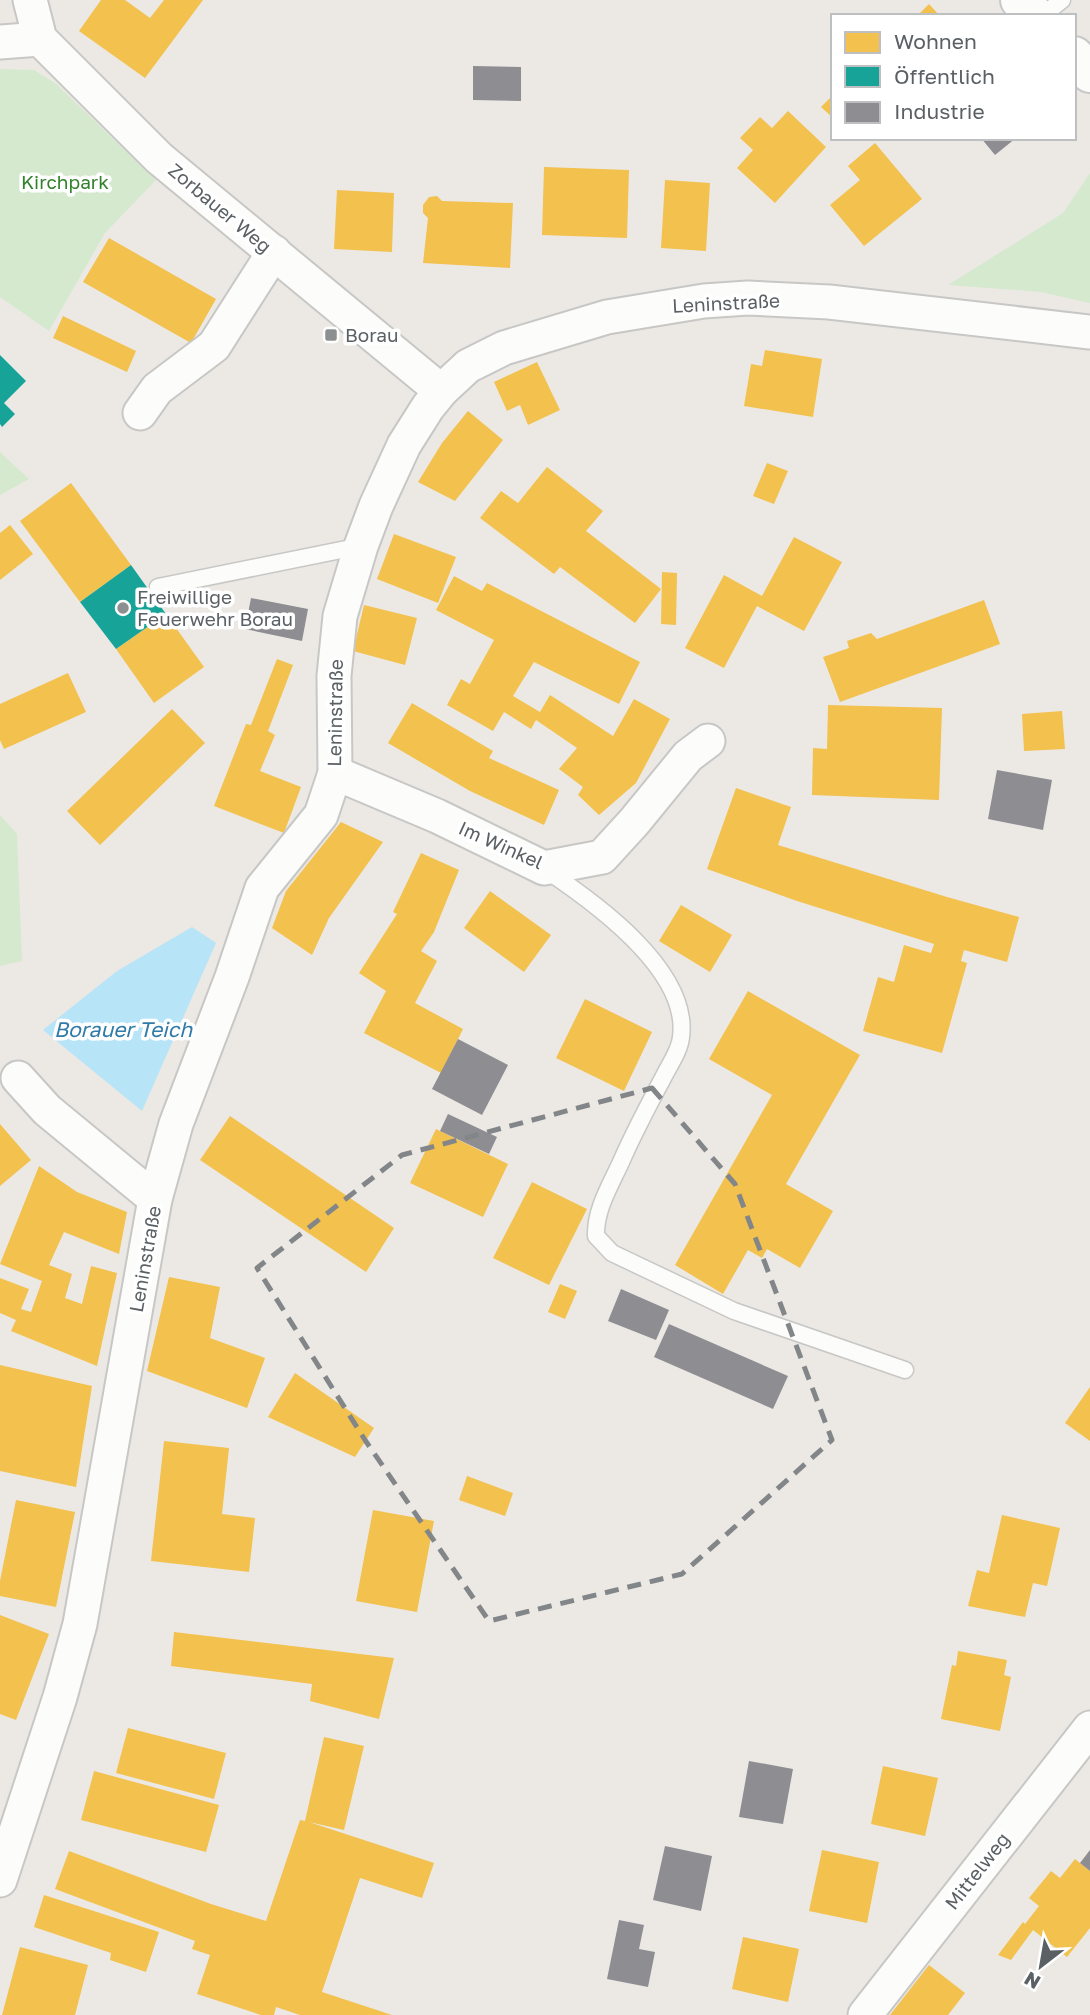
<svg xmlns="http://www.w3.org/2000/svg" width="1090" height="2015" viewBox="0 0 1090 2015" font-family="'Golos Text',sans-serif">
	<rect width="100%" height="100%" fill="#ece9e5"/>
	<!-- green -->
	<g fill="#d5e9ce">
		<polygon points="0,69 34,70 55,83 156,180 105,233 49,331 0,297"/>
		<polygon points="1090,173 1090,303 1041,292 948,285 1063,213"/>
		<polygon points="0,452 29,479 0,495"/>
		<polygon points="0,815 17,834 22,961 0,966"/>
	</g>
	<!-- water -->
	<polygon fill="#b8e4f7" points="192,927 216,943 142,1111 43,1030 117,971"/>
	<!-- homes -->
	<g fill="#f2c14e">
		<polygon points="101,0 125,0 150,18 164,0 203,0 145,78 79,31"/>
		<polygon points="929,4 940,16 917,16"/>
		<polygon points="833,95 833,118 821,107"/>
		<polygon points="788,111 826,147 775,203 737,168 753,150 740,138 760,117 772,128"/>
		<polygon points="875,143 922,199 864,246 830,205 860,180 848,166"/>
		<polygon points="544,167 629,170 627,238 542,235"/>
		<polygon points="665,180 710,183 706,251 661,248"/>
		<polygon points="337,190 394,193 392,252 334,249"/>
		<polygon points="437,196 442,201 513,203 510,268 423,263 428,218 423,213 423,205 429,197"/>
		<polygon points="109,238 216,299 191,343 83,282"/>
		<polygon points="63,316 136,351 127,372 53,338"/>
		<polygon points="765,350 822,359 813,417 744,406 751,364 762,366"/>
		<polygon points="537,362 560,410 528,425 520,405 507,411 494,382"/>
		<polygon points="468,411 503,440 455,501 418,482 442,443"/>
		<polygon points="767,463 788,471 774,504 753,496"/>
		<polygon points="547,467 603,511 586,531 661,589 635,623 560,567 554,574 480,518 501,491 518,503"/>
		<polygon points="71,483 131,565 80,602 20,521"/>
		<polygon points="10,525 33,554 0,580 0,533"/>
		<polygon points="394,534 456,557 438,603 377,579"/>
		<polygon points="794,537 842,562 804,631 757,606 724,668 685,648 724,575 762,596"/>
		<polygon points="662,572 677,573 676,625 661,624"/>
		<polygon points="454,576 482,591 487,583 640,662 619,704 534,662 513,696 540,712 550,695 613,736 634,699 670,719 636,783 599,815 578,795 583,787 559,769 577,748 536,720 531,729 504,712 493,731 447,705 461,679 470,684 494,640 436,610"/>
		<polygon points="984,600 1000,644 840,702 823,657 849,648 847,641 871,633 877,639"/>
		<polygon points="364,605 417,618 405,665 353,651"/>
		<polygon points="166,614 204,667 154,703 116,649"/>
		<polygon points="277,659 293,665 268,731 275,735 260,771 301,787 284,833 214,806 246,724 251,725"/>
		<polygon points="68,673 86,712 4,749 0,740 0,704"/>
		<polygon points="412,703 493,751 489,758 559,790 544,825 470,791 388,743"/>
		<polygon points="828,705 942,708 939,800 812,795 813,748 827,749"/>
		<polygon points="172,709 205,743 100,845 67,811"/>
		<polygon points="1062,711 1065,749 1024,751 1022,714"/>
		<polygon points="736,788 791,807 778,845 947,897 1019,917 1007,962 964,950 961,961 967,963 942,1053 863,1031 878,977 894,982 904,945 931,953 934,944 797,901 707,869"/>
		<polygon points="341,822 383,842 329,918 312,955 272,928 286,891"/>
		<polygon points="421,853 459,870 434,932 421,951 437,961 415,1003 463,1029 441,1073 364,1033 386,991 359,973 397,914 393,912"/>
		<polygon points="490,891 551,935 524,972 464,928"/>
		<polygon points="681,905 732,935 710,972 659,941"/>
		<polygon points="748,991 860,1055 786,1184 833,1211 800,1268 767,1249 762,1258 748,1250 723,1294 675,1265 772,1095 709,1059"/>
		<polygon points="585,999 652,1032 624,1091 556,1058"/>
		<polygon points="230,1116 394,1228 366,1272 200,1160"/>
		<polygon points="0,1124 31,1160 0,1186"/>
		<polygon points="436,1129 508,1164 483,1217 410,1183"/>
		<polygon points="39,1166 77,1192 127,1212 119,1254 64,1232 49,1265 72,1274 65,1298 82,1304 91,1266 117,1273 97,1366 11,1331 16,1320 0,1313 0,1278 29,1289 21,1309 31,1312 42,1281 0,1264"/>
		<polygon points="532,1182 587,1209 549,1285 493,1258"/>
		<polygon points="169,1277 220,1287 210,1338 265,1358 247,1408 147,1371"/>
		<polygon points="560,1284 577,1291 565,1319 548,1312"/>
		<polygon points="0,1365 92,1386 76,1487 0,1471"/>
		<polygon points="295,1373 374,1428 355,1457 268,1417"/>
		<polygon points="1090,1387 1090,1441 1065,1423"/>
		<polygon points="164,1441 229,1448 222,1514 255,1518 249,1572 151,1561"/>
		<polygon points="467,1476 513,1493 505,1516 459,1500"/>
		<polygon points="16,1500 75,1512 56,1607 0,1596 0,1581"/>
		<polygon points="373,1510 434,1521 417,1612 356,1601"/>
		<polygon points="1002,1515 1060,1528 1047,1586 1033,1583 1025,1617 968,1606 977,1570 989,1573"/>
		<polygon points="0,1615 49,1634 16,1720 0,1714"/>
		<polygon points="174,1632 394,1658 379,1719 310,1701 312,1684 171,1666"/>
		<polygon points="958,1651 1007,1660 1004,1675 1011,1677 1000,1731 941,1719 952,1665 956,1666"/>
		<polygon points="128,1728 226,1753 214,1799 116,1773"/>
		<polygon points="324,1737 364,1746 344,1830 309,1822 434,1863 422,1898 360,1878 322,1992 392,2015 300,2015 276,2007 274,2015 261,2015 197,1994 210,1955 192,1949 195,1941 55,1889 69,1851 211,1904 266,1921 300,1820 305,1821"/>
		<polygon points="883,1766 938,1778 925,1836 871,1824"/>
		<polygon points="94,1771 219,1805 206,1852 81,1820"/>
		<polygon points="822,1850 879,1862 867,1923 809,1911"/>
		<polygon points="1075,1859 1090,1871 1090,1928 1067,1957 1033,1930 1011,1960 998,1955 1023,1922 1025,1924 1039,1906 1029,1898 1051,1871 1060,1878"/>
		<polygon points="44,1895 159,1932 146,1972 110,1960 111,1953 34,1927"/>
		<polygon points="743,1937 799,1949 788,2002 732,1989"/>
		<polygon points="20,1947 88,1965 75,2015 2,2015"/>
		<polygon points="929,1965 965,1993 948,2015 890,2015"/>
	</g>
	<!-- public -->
	<g fill="#17a398">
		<polygon points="0,355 26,381 4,403 15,414 2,427 0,424"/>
		<polygon points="131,565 166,614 116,649 80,602"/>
	</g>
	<!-- industry -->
	<g fill="#8d8d92">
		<polygon points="473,66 521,67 521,101 473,100"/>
		<polygon points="981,138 1016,138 995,155"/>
		<polygon points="251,598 308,609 302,641 245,629"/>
		<polygon points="997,770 1052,780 1043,830 988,819"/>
		<polygon points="458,1039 508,1065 482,1115 432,1089"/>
		<polygon points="448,1114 497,1137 489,1154 440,1131"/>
		<polygon points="621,1289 669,1310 656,1340 608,1321"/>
		<polygon points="669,1324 788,1376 773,1409 654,1357"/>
		<polygon points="749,1761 793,1769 783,1824 739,1817"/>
		<polygon points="665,1846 712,1856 701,1911 653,1900"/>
		<polygon points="1090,1850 1090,1871 1080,1863"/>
		<polygon points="619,1920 644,1925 639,1949 655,1952 648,1987 607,1979"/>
	</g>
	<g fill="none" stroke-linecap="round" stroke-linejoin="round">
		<defs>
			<g id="service">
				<polyline points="1042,16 1062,0"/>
				<polyline points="158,587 361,546"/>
				<path d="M 546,870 C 594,902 690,970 681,1037 C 680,1050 670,1064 664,1076 C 649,1104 634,1132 621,1162 C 610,1186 595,1210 596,1236 L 612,1253 L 734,1311 L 905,1370"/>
			</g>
			<g id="minor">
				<polyline points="30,0 40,39 159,158 441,391"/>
				<polyline points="0,42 40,39"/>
				<polyline points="140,413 157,389 214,346 274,252"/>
				<polyline points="335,773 437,816 544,868 602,857 634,822 688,756 708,741"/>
				<polyline points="18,1078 47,1110 155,1199"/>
				<polyline points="0,1880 60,1697 80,1624 155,1199 176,1124 232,977 262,888 321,815 335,773 334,676 340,616 361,546 376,506 404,445 428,407 441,391 468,366 504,348 607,317 704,301 748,298 829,302 1090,332"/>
				<polyline points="865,2015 1090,1728"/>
			</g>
			<g id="secondary">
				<polyline points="1020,0 1035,16"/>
				<polyline points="1074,56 1090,73"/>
			</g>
		</defs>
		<!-- service casing -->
		<use href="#service" stroke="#c7c7c6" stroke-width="19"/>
		<!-- minor casing -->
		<use href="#minor" stroke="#c7c7c6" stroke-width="37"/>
		<!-- secondary casing -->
		<use href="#secondary" stroke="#c8c8c8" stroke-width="42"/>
		<!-- service -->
		<use href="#service" stroke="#fcfcfb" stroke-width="16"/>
		<!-- minor -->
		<use href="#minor" stroke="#fcfcfb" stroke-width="33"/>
		<!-- secondary -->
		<use href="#secondary" stroke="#fcfcfb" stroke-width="38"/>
	</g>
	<!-- marked area -->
	<path fill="none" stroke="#838688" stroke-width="5" stroke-dasharray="14 9" stroke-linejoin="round" d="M 652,1088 L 735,1184 L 832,1440 L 682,1574 L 489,1621 L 365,1440 L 257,1268 L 402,1155 Z"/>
	<!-- markers -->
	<g fill="#8d9091" stroke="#fff" stroke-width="2.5">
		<rect x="324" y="328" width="14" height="14" rx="3.5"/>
		<circle cx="123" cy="608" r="7"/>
	</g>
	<g text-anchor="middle" stroke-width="7" stroke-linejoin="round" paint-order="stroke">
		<!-- park labels -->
		<g font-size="19" fill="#32822c" stroke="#fff">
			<text x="65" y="189">Kirchpark</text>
		</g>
		<!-- street labels -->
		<g font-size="19" fill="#5a6064" stroke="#fff">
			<text transform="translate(220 208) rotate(40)" y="7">Zorbauer Weg</text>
			<text transform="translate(726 303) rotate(-3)" y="7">Leninstraße</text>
			<text transform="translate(335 713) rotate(-89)" y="7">Leninstraße</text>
			<text transform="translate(501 845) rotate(24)" y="7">Im Winkel</text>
			<text transform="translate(145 1259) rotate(-80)" y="7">Leninstraße</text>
			<text transform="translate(977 1871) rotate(-52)" y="7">Mittelweg</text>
		</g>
		<!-- poi labels -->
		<g font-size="19" fill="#5a6064" stroke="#fff" text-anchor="start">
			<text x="345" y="342">Borau</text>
			<text x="137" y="604">Freiwillige<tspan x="137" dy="22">Feuerwehr Borau</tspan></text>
		</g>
		<!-- water labels -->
		<g font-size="21" font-style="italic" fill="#317ba8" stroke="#fff">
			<text x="123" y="1037">Borauer Teich</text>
		</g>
	</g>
	<!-- legend -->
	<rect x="831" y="14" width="245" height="126" fill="#ffffff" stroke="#bdbfc1" stroke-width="2"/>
	<rect x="845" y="32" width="35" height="21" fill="#f2c14e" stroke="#bdbfc1" stroke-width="2"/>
	<text x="894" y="49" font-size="21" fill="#5a6064">Wohnen</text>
	<rect x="845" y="66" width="35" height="21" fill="#17a398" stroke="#bdbfc1" stroke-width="2"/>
	<text x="894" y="84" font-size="21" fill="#5a6064">Öffentlich</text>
	<rect x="845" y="102" width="35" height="21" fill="#8d8d92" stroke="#bdbfc1" stroke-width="2"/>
	<text x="894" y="119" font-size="21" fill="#5a6064">Industrie</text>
	<!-- north arrow -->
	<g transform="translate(1041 1966) rotate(211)" stroke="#ffffff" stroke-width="5" paint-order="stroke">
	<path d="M0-5L12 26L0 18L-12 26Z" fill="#5a6064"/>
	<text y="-10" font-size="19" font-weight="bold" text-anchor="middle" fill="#5a6064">N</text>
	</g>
</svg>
